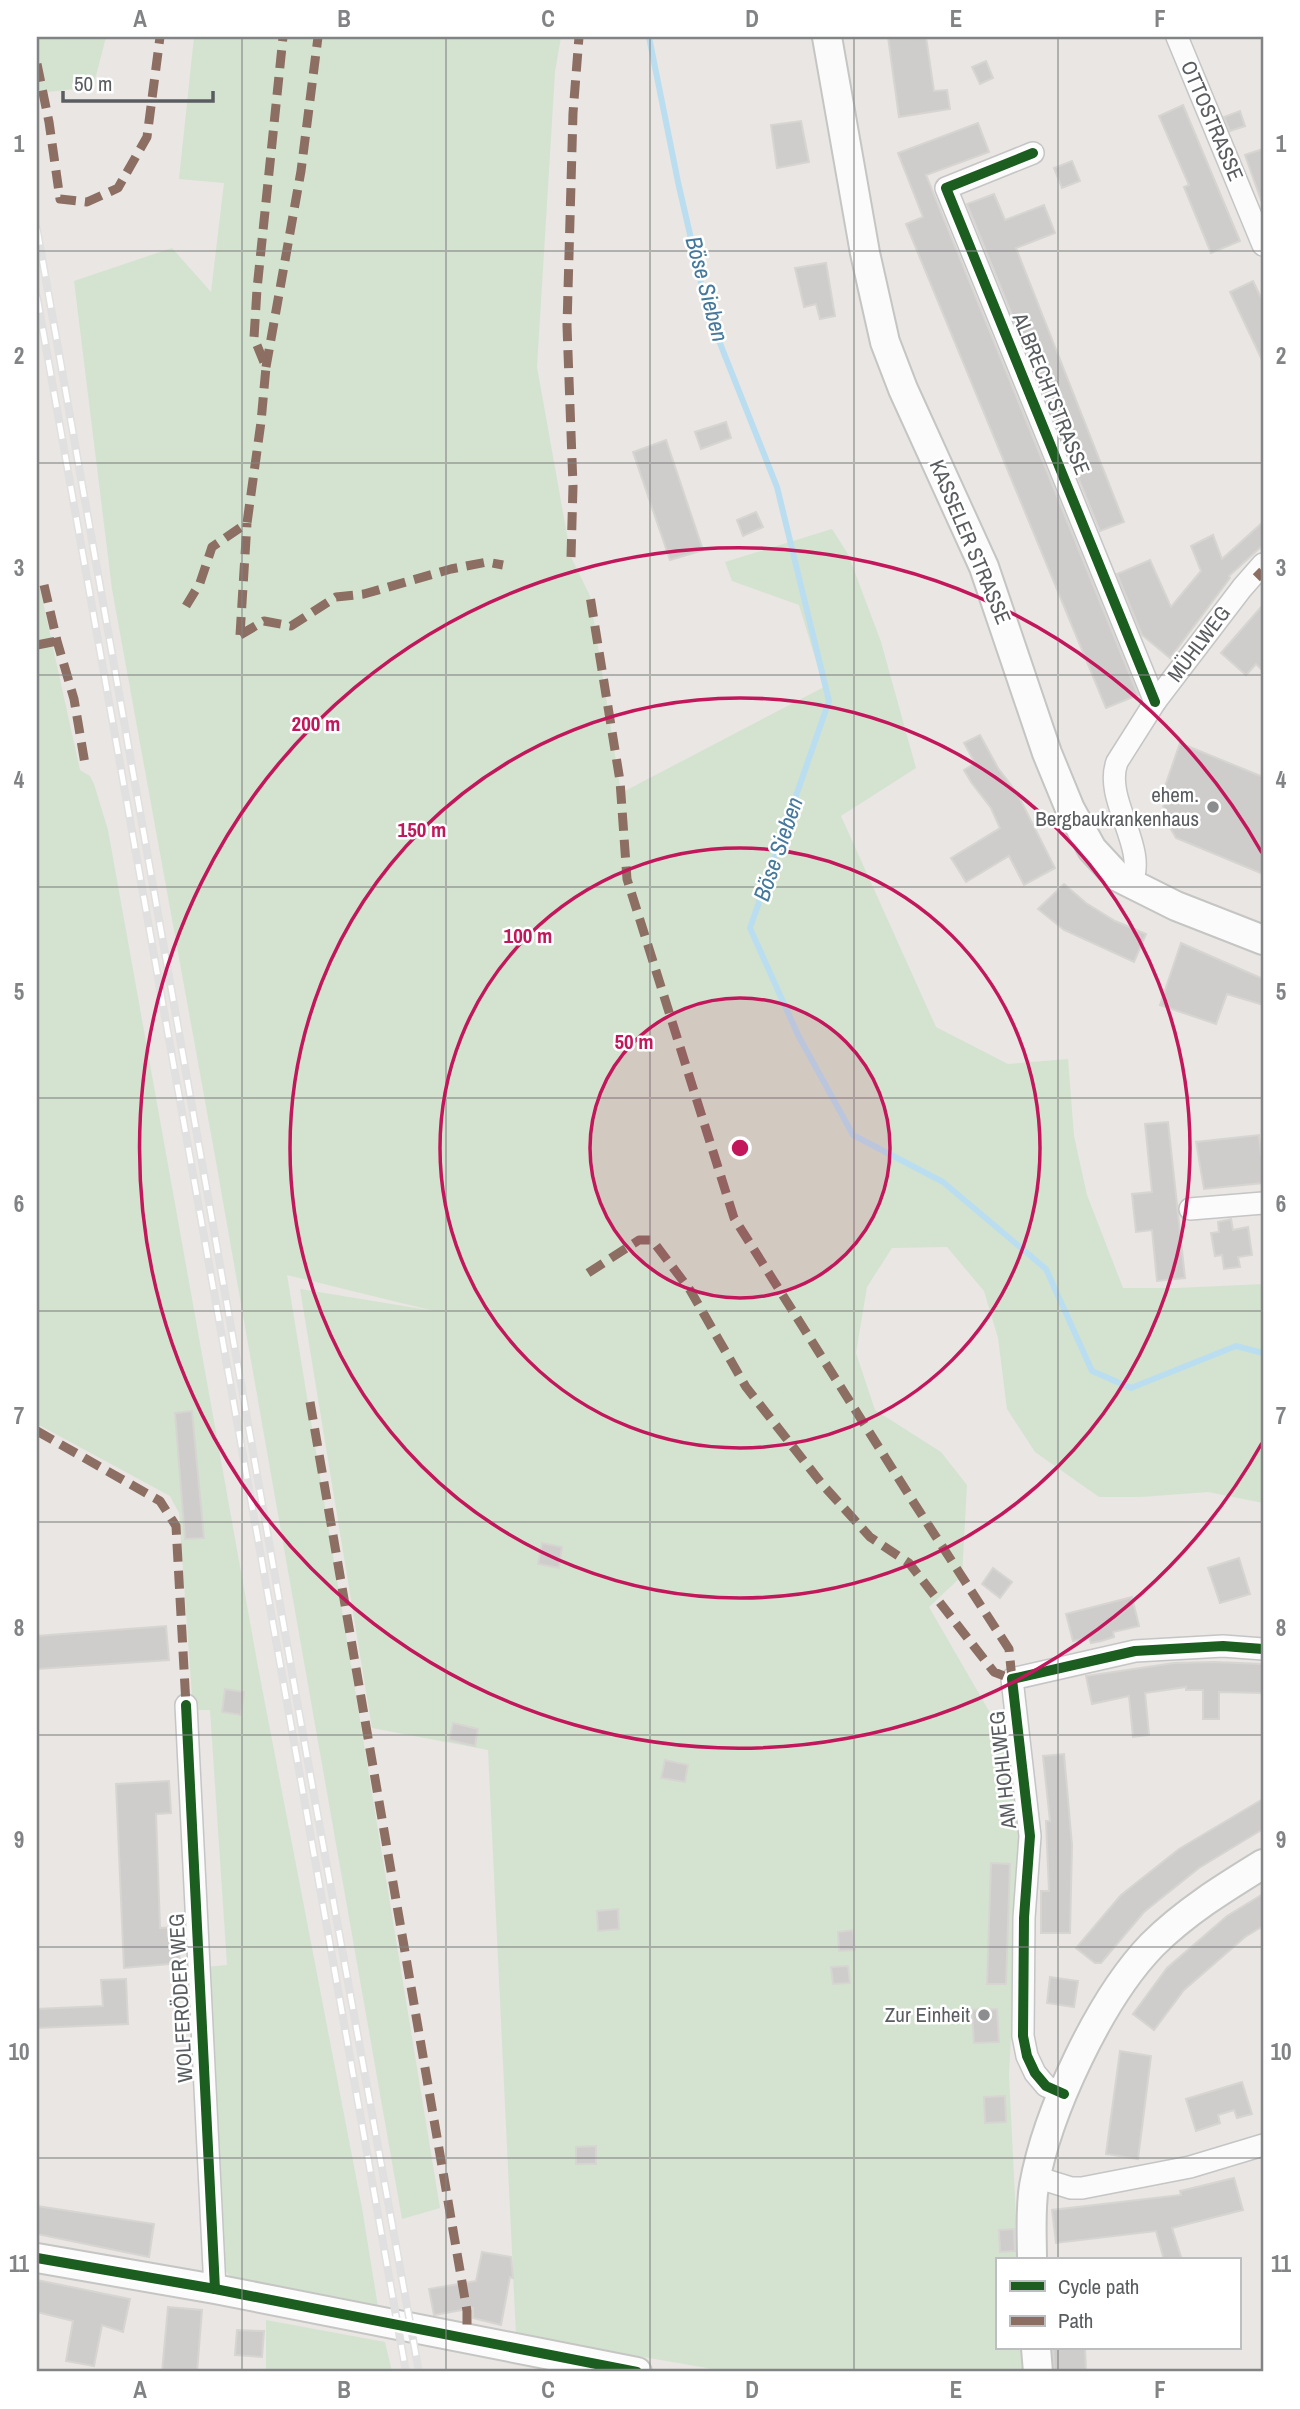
<svg xmlns="http://www.w3.org/2000/svg" width="1300" height="2409" viewBox="0 0 1300 2409" font-family="'Archivo Narrow',sans-serif">
	<rect width="100%" height="100%" fill="#e9e6e3"/>
	<!-- green -->
	<g fill="#d4e3cf">
		<polygon points="37,37 106,37 93,87 39,93"/>
		<polygon points="194,37 561,37 555,72 537,367 571,557 590,596 621,793 824,687 799,605 732,581 725,562 832,529 848,554 881,642 916,768 841,816 936,1027 1008,1064 1068,1059 1074,1136 1087,1195 1123,1288 1177,1288 1263,1284 1263,1503 1208,1492 1141,1497 1099,1497 1035,1452 1007,1409 998,1338 984,1291 947,1247 892,1248 867,1287 856,1353 875,1410 941,1452 967,1485 962,1576 929,1607 1008,1744 1021,1842 1009,2074 1018,2260 997,2260 997,2348 1023,2348 1025,2372 730,2372 516,2335 488,1750 372,1728 300,1289 434,1311 287,1275 440,2208 402,2219 215,1156 112,589 74,281 172,248 211,292 224,183 179,179"/>
		<polygon points="37,575 80,770 90,776 94,784 108,830 258,1667 362,2208 378,2307 238,2287 222,2266 205,1967 227,1965 210,1710 193,1710 179,1513 170,1496 37,1424"/>
		<polygon points="266,2320 385,2342 392,2372 266,2372"/>
	</g>
	<g fill="none" stroke-linecap="round" stroke-linejoin="round">
		<!-- stream -->
		<polyline stroke="#badef0" stroke-width="6" points="649,37 678,182 708,313 777,487 829,701 750,928 798,1035 853,1135 943,1182 1046,1269 1092,1371 1131,1388 1236,1346 1263,1353"/>
	</g>
	<!-- building -->
	<g fill="#cfcdcc" stroke="#d7d5d2" stroke-width="2">
		<polygon points="888,37 926,37 934,91 947,90 950,109 899,117"/>
		<polygon points="986,61 993,78 980,84 972,67"/>
		<polygon points="1183,105 1240,241 1211,253 1184,187 1189,185 1159,116"/>
		<polygon points="1240,111 1245,126 1230,131 1224,117"/>
		<polygon points="801,121 809,162 777,168 771,125"/>
		<polygon points="978,123 989,152 926,175 1138,695 1106,708 906,224 923,217 898,153"/>
		<polygon points="1263,149 1263,199 1261,200 1245,155"/>
		<polygon points="1072,161 1080,181 1062,188 1054,168"/>
		<polygon points="994,194 1005,220 1044,205 1055,233 1016,248 1124,522 1100,531 967,204"/>
		<polygon points="826,263 835,316 820,319 816,304 804,307 795,268"/>
		<polygon points="1253,281 1263,302 1263,362 1230,292"/>
		<polygon points="726,422 731,438 701,449 695,432"/>
		<polygon points="666,440 703,550 670,560 633,452"/>
		<polygon points="756,512 763,527 743,536 737,520"/>
		<polygon points="1263,522 1263,545 1229,576 1230,578 1170,658 1142,635 1117,574 1150,560 1171,607 1201,571 1191,546 1213,535 1222,559"/>
		<polygon points="1263,605 1263,671 1256,664 1246,675 1221,653"/>
		<polygon points="980,735 998,768 1017,793 1055,868 1024,885 1009,856 966,882 951,858 1000,828 991,808 971,782 964,770 975,763 964,743"/>
		<polygon points="1180,743 1263,777 1263,874 1176,838 1165,819 1162,795"/>
		<polygon points="1064,884 1086,903 1115,921 1146,934 1134,962 1064,930 1038,909"/>
		<polygon points="1181,943 1263,979 1263,1005 1227,994 1216,1024 1160,1005"/>
		<polygon points="1168,1122 1185,1278 1157,1281 1152,1230 1136,1232 1132,1194 1152,1192 1145,1124"/>
		<polygon points="1259,1135 1261,1155 1263,1155 1263,1183 1204,1189 1196,1142"/>
		<polygon points="1231,1219 1233,1230 1248,1227 1252,1255 1238,1257 1240,1267 1224,1269 1222,1255 1215,1256 1211,1233 1219,1232 1218,1222"/>
		<polygon points="192,1411 204,1538 185,1539 175,1413"/>
		<polygon points="542,1543 562,1547 559,1568 538,1564"/>
		<polygon points="1239,1558 1250,1594 1220,1603 1208,1568"/>
		<polygon points="993,1568 1012,1582 1000,1598 982,1584"/>
		<polygon points="1132,1597 1139,1626 1113,1632 1114,1637 1101,1641 1091,1643 1089,1638 1073,1641 1066,1614"/>
		<polygon points="166,1626 169,1660 37,1669 37,1636"/>
		<polygon points="1214,1662 1263,1664 1263,1693 1219,1692 1219,1719 1203,1719 1203,1690 1186,1690 1186,1687 1145,1693 1149,1735 1133,1737 1129,1696 1092,1704 1086,1676 1174,1663"/>
		<polygon points="225,1689 244,1692 241,1715 222,1712"/>
		<polygon points="453,1723 478,1729 475,1746 449,1740"/>
		<polygon points="1064,1754 1072,1845 1070,1933 1041,1933 1041,1891 1049,1891 1046,1821 1050,1821 1043,1756"/>
		<polygon points="665,1760 688,1765 685,1782 661,1778"/>
		<polygon points="169,1781 171,1813 156,1814 160,1928 177,1927 180,1963 124,1968 116,1784"/>
		<polygon points="1263,1799 1263,1829 1199,1868 1144,1912 1101,1963 1095,1963 1076,1948 1121,1895 1179,1849"/>
		<polygon points="991,1863 1010,1864 1006,1984 987,1984"/>
		<polygon points="1263,1894 1263,1926 1245,1937 1184,1990 1154,2030 1133,2014 1167,1968 1227,1916"/>
		<polygon points="618,1909 619,1929 598,1931 597,1911"/>
		<polygon points="853,1930 855,1950 839,1951 838,1932"/>
		<polygon points="848,1966 850,1983 833,1984 831,1967"/>
		<polygon points="1050,1977 1078,1981 1074,2007 1047,2003"/>
		<polygon points="126,1979 128,2024 37,2028 37,2009 103,2006 101,1980"/>
		<polygon points="997,2009 999,2042 974,2043 972,2010"/>
		<polygon points="1120,2051 1151,2056 1138,2159 1106,2154"/>
		<polygon points="1242,2082 1252,2114 1237,2118 1234,2110 1218,2115 1220,2123 1196,2131 1186,2099"/>
		<polygon points="1005,2096 1006,2122 985,2123 984,2097"/>
		<polygon points="596,2146 596,2164 576,2164 576,2147"/>
		<polygon points="1234,2178 1243,2210 1172,2228 1182,2260 1164,2260 1156,2231 1056,2243 1052,2210 1181,2195 1180,2191"/>
		<polygon points="37,2206 154,2224 149,2257 37,2234"/>
		<polygon points="1014,2229 1015,2251 1000,2252 999,2230"/>
		<polygon points="482,2252 511,2257 513,2278 510,2277 501,2325 473,2318 473,2308 434,2315 429,2289 476,2281"/>
		<polygon points="37,2280 130,2299 123,2332 102,2325 94,2366 66,2361 73,2321 37,2312"/>
		<polygon points="168,2307 202,2310 197,2372 162,2372"/>
		<polygon points="237,2330 264,2331 262,2357 235,2355"/>
		<polygon points="1053,2348 1085,2348 1086,2372 1054,2372"/>
	</g>
	<g fill="none" stroke-linecap="round" stroke-linejoin="round">
		<defs>
			<g id="minor">
				<polyline points="1177,37 1263,245"/>
				<polyline points="1033,153 946,188 1155,702"/>
				<path d="M 1131,884 C 1149,848 1103,800 1117,762 L 1155,702 L 1242,588 L 1263,564"/>
				<polyline points="1190,1209 1263,1203"/>
				<polyline points="186,1705 215,2289"/>
				<polyline points="1064,2094 1046,2086 1035,2073 1027,2056 1023,2036 1024,1918 1030,1836 1012,1679 1135,1651 1223,1646 1263,1649"/>
				<polyline points="1036,2177 1071,2188 1082,2188 1190,2167 1263,2145"/>
			</g>
			<g id="secondary">
				<polyline points="827,37 865,253 885,342 903,389 984,567 1047,753 1070,809 1092,849 1118,877 1176,906 1263,940"/>
				<polyline points="37,2258 215,2289 637,2372"/>
				<path d="M 1032,2260 C 1032,2236 1030,2210 1034,2186 C 1047,2112 1100,1999 1152,1945 C 1185,1912 1224,1888 1263,1864"/>
				<polyline points="1036,2348 1038,2372"/>
			</g>
		</defs>
		<!-- minor casing -->
		<use href="#minor" stroke="#c5c5c5" stroke-width="24"/>
		<!-- secondary casing -->
		<use href="#secondary" stroke="#c5c5c4" stroke-width="32"/>
		<!-- minor -->
		<use href="#minor" stroke="#fcfbfb" stroke-width="21"/>
		<!-- secondary -->
		<use href="#secondary" stroke="#fcfbfb" stroke-width="28"/>
		<defs>
			<g id="rail">
				<polyline points="37,229 302,1729 419,2372"/>
				<polyline points="37,297 406,2372"/>
			</g>
		</defs>
		<!-- rail casing -->
		<use href="#rail" stroke="#e0e0e0" stroke-width="8"/>
		<!-- rail -->
		<use href="#rail" stroke="#fff" stroke-width="5" stroke-dasharray="16" stroke-linecap="butt"/>
		<!-- quiet -->
		<g stroke="#8d6e63" stroke-width="9" stroke-dasharray="18 9" stroke-linecap="butt">
			<polyline points="37,64 49,122 60,199 87,202 118,188 147,137 160,37"/>
			<polyline points="266,367 301,171 318,37"/>
			<polyline points="571,557 573,486 567,326 573,113 579,37"/>
			<polyline points="1256,571 1263,578"/>
			<polyline points="44,585 57,641 74,699 85,764"/>
			<polyline points="186,606 200,583 212,547 247,523 261,422 266,367 254,338 257,289 283,37"/>
			<polyline points="240,635 264,621 291,626 336,597 364,594 451,569 487,562 503,565"/>
			<polyline points="240,635 247,523"/>
			<polyline points="37,645 57,641"/>
			<polyline points="588,1273 639,1240 652,1240 690,1290 746,1387 822,1484 870,1537 909,1563 994,1672 1012,1679 1009,1649 914,1503 734,1218 627,879 620,781 590,596"/>
			<polyline points="310,1402 467,2311 467,2338"/>
			<polyline points="37,1431 160,1501 176,1526 186,1705"/>
		</g>
		<defs>
			<g id="cycleway">
				<polyline points="1033,153 946,188 1155,702"/>
				<polyline points="186,1705 215,2289"/>
				<polyline points="1064,2094 1046,2086 1035,2073 1027,2056 1023,2036 1024,1918 1030,1836 1012,1679 1135,1651 1223,1646 1263,1649"/>
				<polyline points="37,2258 215,2289 637,2372"/>
			</g>
		</defs>
		<!-- cycleway casing -->
		<use href="#cycleway" stroke="#fff" stroke-width="15"/>
		<!-- cycleway -->
		<use href="#cycleway" stroke="#1b5e20" stroke-width="10"/>
	</g>
	<!-- grid -->
	<path fill="none" stroke="#818385" stroke-width="2" stroke-opacity="0.55" d="M 242,37 L 242,2372M 446,37 L 446,2372M 650,37 L 650,2372M 854,37 L 854,2372M 1058,37 L 1058,2260M 37,251 L 1263,251M 37,463 L 1263,463M 37,675 L 1263,675M 37,887 L 1263,887M 37,1098 L 1263,1098M 37,1311 L 1263,1311M 37,1522 L 1263,1522M 37,1735 L 1263,1735M 37,1947 L 1263,1947M 37,2158 L 1263,2158M 1058,2348 L 1058,2372"/>
	<!-- distance rings -->
	<circle cx="740" cy="1148" r="150" fill="#c2185b" fill-opacity=".12"/>
	<g fill="none" stroke="#c2185b" stroke-width="3.5">
		<circle cx="740" cy="1148" r="150"/>
		<circle cx="740" cy="1148" r="300"/>
		<circle cx="740" cy="1148" r="450"/>
		<path d="M1262 1443A600 600 0 1 1 1262 853"/>
	</g>
	<!-- markers -->
	<g fill="#8b8d8e" stroke="#fff" stroke-width="2.5">
		<circle cx="1213" cy="807" r="7"/>
		<circle cx="984" cy="2015" r="7"/>
	</g>
	<g text-anchor="middle" stroke-width="5" stroke-linejoin="round" paint-order="stroke">
		<!-- street labels -->
		<g font-size="21" fill="#595d60" stroke="#fff">
			<text transform="translate(1212 121) rotate(67)" y="7">OTTOSTRASSE</text>
			<text transform="translate(1051 394) rotate(68)" y="7">ALBRECHTSTRASSE</text>
			<text transform="translate(970 542) rotate(67)" y="7">KASSELER STRASSE</text>
			<text transform="translate(1199 644) rotate(-53)" y="7">MÜHLWEG</text>
			<text transform="translate(1003 1770) rotate(-96)" y="7">AM HOHLWEG</text>
			<text transform="translate(181 1998) rotate(-93)" y="7">WOLFERÖDER WEG</text>
		</g>
		<!-- poi labels -->
		<g font-size="21" fill="#595d60" stroke="#fff" text-anchor="end">
			<text x="1199" y="802">ehem.<tspan x="1199" dy="24">Bergbaukrankenhaus</tspan></text>
			<text x="970" y="2022">Zur Einheit</text>
		</g>
		<!-- water labels -->
		<g font-size="23" font-style="italic" fill="#44789c" stroke="#fff">
			<text transform="translate(707 289) rotate(75)" y="8">Böse Sieben</text>
			<text transform="translate(778 849) rotate(-71)" y="8">Böse Sieben</text>
		</g>
	</g>
	<circle cx="740" cy="1148" r="10" fill="#c2185b" stroke="#fff" stroke-width="3.5"/>
	<g font-size="21" text-anchor="middle" font-weight="bold" fill="#c2185b" stroke="#fff" stroke-width="5" stroke-linejoin="round" paint-order="stroke">
		<text x="316" y="731">200 m</text>
		<text x="422" y="837">150 m</text>
		<text x="528" y="943">100 m</text>
		<text x="634" y="1049">50 m</text>
	</g>
	<!-- border -->
	<rect width="1300" height="2409" fill="none" stroke="#ffffff" stroke-width="77"/>
	<!-- legend -->
	<rect x="996" y="2258" width="245" height="91" fill="#ffffff" stroke="#bdbebf" stroke-width="2"/>
	<rect x="1010" y="2281" width="35" height="10" fill="#1b5e20" stroke="#bdbebf" stroke-width="2"/>
	<text x="1058" y="2294" font-size="21" fill="#595d60">Cycle path</text>
	<rect x="1010" y="2316" width="35" height="10" fill="#8d6e63" stroke="#bdbebf" stroke-width="2"/>
	<text x="1058" y="2328" font-size="21" fill="#595d60">Path</text>
	<!-- scale -->
	<path d="M63 91v10h150v-10" fill="none" stroke="#595d60" stroke-width="3.5"/>
	<text x="74" y="91" font-size="21" fill="#595d60" stroke="#ffffff" stroke-width="5" paint-order="stroke">50 m</text>
	<rect x="38" y="38" width="1224" height="2332" fill="none" stroke="#818385" stroke-width="2.5"/>
	<g font-size="23" text-anchor="middle" font-weight="bold" fill="#818385">
		<text x="140" y="27">A</text>
		<text x="344" y="27">B</text>
		<text x="548" y="27">C</text>
		<text x="752" y="27">D</text>
		<text x="956" y="27">E</text>
		<text x="1160" y="27">F</text>
		<text x="19" y="152">1</text>
		<text x="1281" y="152">1</text>
		<text x="19" y="364">2</text>
		<text x="1281" y="364">2</text>
		<text x="19" y="576">3</text>
		<text x="1281" y="576">3</text>
		<text x="19" y="788">4</text>
		<text x="1281" y="788">4</text>
		<text x="19" y="1000">5</text>
		<text x="1281" y="1000">5</text>
		<text x="19" y="1212">6</text>
		<text x="1281" y="1212">6</text>
		<text x="19" y="1424">7</text>
		<text x="1281" y="1424">7</text>
		<text x="19" y="1636">8</text>
		<text x="1281" y="1636">8</text>
		<text x="19" y="1848">9</text>
		<text x="1281" y="1848">9</text>
		<text x="19" y="2060">10</text>
		<text x="1281" y="2060">10</text>
		<text x="19" y="2272">11</text>
		<text x="1281" y="2272">11</text>
		<text x="140" y="2398">A</text>
		<text x="344" y="2398">B</text>
		<text x="548" y="2398">C</text>
		<text x="752" y="2398">D</text>
		<text x="956" y="2398">E</text>
		<text x="1160" y="2398">F</text>
	</g>
</svg>
